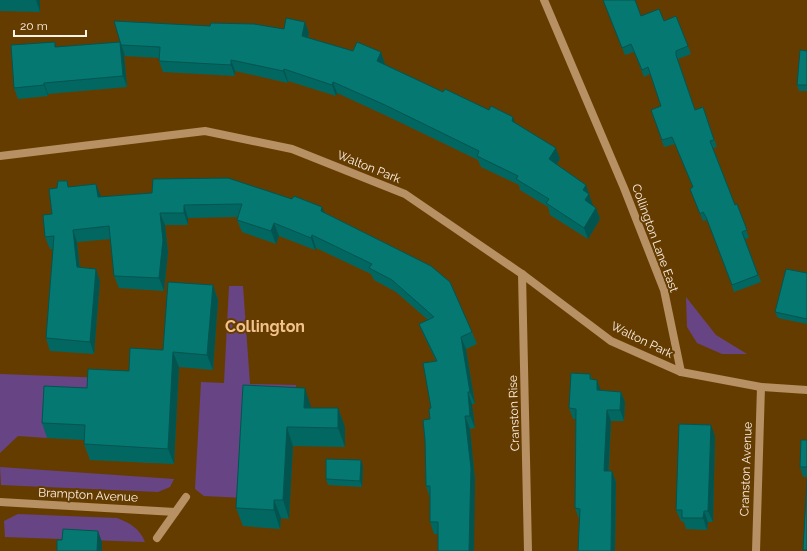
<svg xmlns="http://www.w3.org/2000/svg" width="807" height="551" viewBox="0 0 807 551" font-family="Raleway,sans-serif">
	<rect width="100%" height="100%" fill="#653c00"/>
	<!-- green -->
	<g fill="#674484">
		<polygon points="229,286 243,286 250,384 296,385 295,417 245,498 204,496 195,489 201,382 224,383"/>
		<polygon points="686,297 716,335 747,354 722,354 697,343 687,327"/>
		<polygon points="0,374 158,380 154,463 125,461 130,386 92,416 49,401 47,438 18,436 0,453"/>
		<polygon points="0,467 174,479 170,487 158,492 1,485"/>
		<path d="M 18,514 L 117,518 C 130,523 140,529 145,542 L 5,537 L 4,521 Z"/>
	</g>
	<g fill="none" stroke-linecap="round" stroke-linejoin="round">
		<!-- street -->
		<g stroke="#b79064" stroke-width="8">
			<polyline points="544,0 624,188 664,290 681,372"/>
			<polyline points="0,156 205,131 292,149 405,194 522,274 611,341 681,372 761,387 807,390"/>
			<polyline points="522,274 528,551"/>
			<polyline points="0,502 175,512"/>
			<polyline points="157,538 186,497"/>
			<polyline points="756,551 761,387"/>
		</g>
	</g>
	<!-- wall -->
	<g fill="#036761">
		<polygon points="0,0 40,0 40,12 0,11"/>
		<polygon points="603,0 641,16 664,21 688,46 691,54 678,59 679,63 695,110 703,107 717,147 713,148 735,205 737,204 749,238 745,239 761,282 734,292 709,224 706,220 703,221 690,189 693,188 675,144 664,147 651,110 661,106 650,74 644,77 634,52 625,55"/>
		<polygon points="210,26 284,29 309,33 308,38 353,51 381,52 385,64 384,64 443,92 515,123 560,159 556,164 590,196 590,197 592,205 596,208 600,219 588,239 550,215 548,207 520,190 519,185 481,167 478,160 389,117 337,93 336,96 288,81 288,83 235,71 235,76 163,72 159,61 159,58 125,56 121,45"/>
		<polygon points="120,42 124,53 127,87 48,94 48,96 18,99 14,88 57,47"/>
		<polygon points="807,51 807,91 799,91 797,85"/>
		<polygon points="69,187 101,197 152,193 325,213 472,332 477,344 466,349 475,404 472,404 475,428 470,429 475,480 438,534 434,534 430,522 430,498 426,486 430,419 436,361 424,336 419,324 428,320 396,292 374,280 371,274 316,248 315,250 279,236 276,244 242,232 237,220 238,217 188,218 188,225 165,225 168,252 164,291 119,288 114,276 111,239 77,242 80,268 100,281 94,354 50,351 46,338 53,249 50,249 45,237 52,214 57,188"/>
		<polygon points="807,273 807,324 778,318 775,312"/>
		<polygon points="213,285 218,300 213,370 179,367 174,464 90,460 84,444 84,440 47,438 42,423 87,388 129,371 163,350"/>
		<polygon points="590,374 592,379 601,391 621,392 625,402 624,421 611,421 609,471 612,471 616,482 615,551 578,551 579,519 575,508 576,419 573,419 569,408"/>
		<polygon points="243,385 311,407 311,408 338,408 345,427 345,447 293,446 289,519 281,518 280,529 243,526 236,508"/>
		<polygon points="715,436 713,522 708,522 707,530 686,529 684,522 681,521 676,510"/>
		<polygon points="807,440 807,477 803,477 800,467"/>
		<polygon points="363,466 362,487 328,485 326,479"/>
	</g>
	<!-- shaded-wall -->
	<g fill="#03544f">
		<polygon points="36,0 40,0 40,12"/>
		<polygon points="305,22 309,33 306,47 302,36"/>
		<polygon points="120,42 124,53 127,87 123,76"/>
		<polygon points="381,52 385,64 381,72 377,61"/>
		<polygon points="231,60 235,71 235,76 231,65"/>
		<polygon points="284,69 288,81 288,83 283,71"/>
		<polygon points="333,82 337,93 336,96 332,85"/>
		<polygon points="44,83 48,94 48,96 44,85"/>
		<polygon points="513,117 517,129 512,121"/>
		<polygon points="556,148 560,159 553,170 549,159"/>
		<polygon points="96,184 101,196 103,210 98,197"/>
		<polygon points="586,185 590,196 590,197 593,205 589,212 585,200 583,190"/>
		<polygon points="184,205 188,218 188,225 184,213"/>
		<polygon points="322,207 327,219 321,211"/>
		<polygon points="596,208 600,219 588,239 584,228"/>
		<polygon points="160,213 165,225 168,252 164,291 159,278"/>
		<polygon points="274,223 279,236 276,244 271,231"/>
		<polygon points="73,230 77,242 81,280 77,267"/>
		<polygon points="312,235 316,248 315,250 311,238"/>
		<polygon points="96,269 100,281 94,354 90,342"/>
		<polygon points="213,285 218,300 213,370 207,355"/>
		<polygon points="461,337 466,349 475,404 470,392"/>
		<polygon points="173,352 179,367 174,464 168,449"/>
		<polygon points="597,380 601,391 597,390"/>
		<polygon points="305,388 311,407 310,427 304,408"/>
		<polygon points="468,392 472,404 475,428 470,416"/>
		<polygon points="621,392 625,402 624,421 620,410"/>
		<polygon points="338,408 345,427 345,447 338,428"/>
		<polygon points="607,410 611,421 608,482 604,471"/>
		<polygon points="465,416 470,429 475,480 474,551 469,551"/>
		<polygon points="711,425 715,436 713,522 708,511"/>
		<polygon points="287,427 293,446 289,519 283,500"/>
		<polygon points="361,460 363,466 362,487 360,481"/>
		<polygon points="612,471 616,482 615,551 611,551"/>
		<polygon points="274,500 281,518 280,529 274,510"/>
		<polygon points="704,511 708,522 707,530 703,518"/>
		<polygon points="98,531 102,542 102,551 97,551"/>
	</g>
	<!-- building -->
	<g fill="#047871" stroke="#03544f">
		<polygon points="603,0 635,0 641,16 659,9 664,21 676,16 688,46 676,51 676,55 695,110 703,107 714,140 710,141 735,205 737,204 747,230 742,232 758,275 732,285 706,217 703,212 700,214 690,189 693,187 672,137 662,140 651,110 661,106 648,67 642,70 631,44 622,48"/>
		<polygon points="286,18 305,22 302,36 353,51 357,42 381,52 377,61 443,92 445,89 489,110 491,106 513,117 512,121 556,148 549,159 586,185 583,190 589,194 585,200 596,208 584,228 546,203 549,199 516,179 518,176 477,156 479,151 385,105 333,82 332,85 284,69 283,71 231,60 231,65 159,61 160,47 121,45 114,21 210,26 211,23 254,24 284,29"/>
		<polygon points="55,42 55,47 120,42 123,76 44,83 44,85 14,88 11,45"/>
		<polygon points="800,50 807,51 807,85 797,85"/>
		<polygon points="228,178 292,199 294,196 322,207 321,211 431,266 450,282 472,332 461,337 470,392 468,392 470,416 465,416 471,468 469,551 438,551 438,522 430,522 430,486 426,486 425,440 423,420 430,419 429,409 431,408 423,363 437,361 419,324 434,317 392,280 369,268 372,264 312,235 311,238 274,223 271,231 237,220 242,204 184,205 184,213 160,213 163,240 159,278 114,276 109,226 73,230 77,267 96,269 90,342 46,338 54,236 45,237 43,215 52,214 49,189 57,188 58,181 67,181 68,187 96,184 98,197 152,193 153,179"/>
		<polygon points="786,269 807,273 807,319 775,312"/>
		<polygon points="168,282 213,285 207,355 173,352 168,449 84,444 85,425 42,423 44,386 87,388 88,369 129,371 130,348 163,350"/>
		<polygon points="571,373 590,374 590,379 597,380 597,390 621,392 620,410 607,410 604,471 612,471 611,551 578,551 580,509 575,508 576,409 569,408"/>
		<polygon points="243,385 305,388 304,408 338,408 338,428 287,427 283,500 274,500 274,510 236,508"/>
		<polygon points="679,424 711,425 708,511 704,511 703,518 682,518 682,510 676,510"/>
		<polygon points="801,440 807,440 807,467 800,467"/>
		<polygon points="326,459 361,460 360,481 326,479"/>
		<polygon points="807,479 807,550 803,550"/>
		<polygon points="63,529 98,531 97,551 57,551 57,540 62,540"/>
	</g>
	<g text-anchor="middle" stroke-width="4" stroke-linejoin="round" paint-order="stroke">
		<!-- street labels -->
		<g font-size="12" fill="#fcf2e8" stroke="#653c00">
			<text transform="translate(369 167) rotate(22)" y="4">Walton Park</text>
			<text transform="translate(655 238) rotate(70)" y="4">Collington Lane East</text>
			<text transform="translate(642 340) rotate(26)" y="4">Walton Park</text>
			<text transform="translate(514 413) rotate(-92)" y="4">Cranston Rise</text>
			<text transform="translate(746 469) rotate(-88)" y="4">Cranston Avenue</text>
			<text transform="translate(88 495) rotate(3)" y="4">Brampton Avenue</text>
		</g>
		<!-- district labels -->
		<g font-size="16" font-weight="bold" fill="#f3c28c" stroke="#653c00">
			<text x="265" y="332">Collington</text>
		</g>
	</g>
	<!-- scale -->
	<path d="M14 30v6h72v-6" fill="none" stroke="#fcf2e8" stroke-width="2"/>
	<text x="20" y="30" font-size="12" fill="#fcf2e8" stroke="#653c00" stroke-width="3" paint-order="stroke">20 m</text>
</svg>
